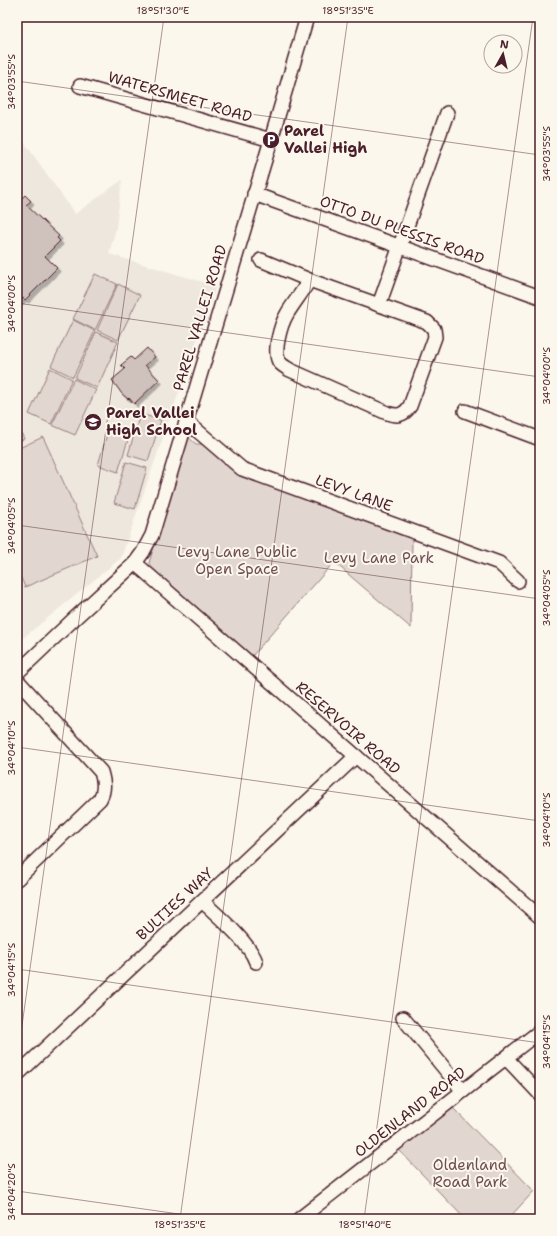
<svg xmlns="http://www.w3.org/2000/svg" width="557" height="1236" viewBox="0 0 557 1236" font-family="'Shantell Sans',sans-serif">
	<defs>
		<filter id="shadow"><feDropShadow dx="3.5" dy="3.5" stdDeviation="0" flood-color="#0004"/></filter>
	</defs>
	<rect width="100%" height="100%" fill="#fbf7ec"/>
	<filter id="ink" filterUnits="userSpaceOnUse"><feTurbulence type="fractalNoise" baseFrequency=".025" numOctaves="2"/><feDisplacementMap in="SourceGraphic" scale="8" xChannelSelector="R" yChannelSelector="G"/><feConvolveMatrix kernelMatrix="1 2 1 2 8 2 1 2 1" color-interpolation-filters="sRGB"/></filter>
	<g filter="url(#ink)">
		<!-- built -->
		<polygon fill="#eee7de" points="17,132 75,214 122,180 116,228 109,254 216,286 121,558 17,643"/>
		<!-- green -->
		<g fill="#e2d7d0" stroke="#967b7e">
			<polygon points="95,274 117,284 95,330 73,319"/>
			<polygon points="118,284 140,295 118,340 97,330"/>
			<polygon points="73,320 95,331 73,377 51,366"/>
			<polygon points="96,332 118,342 97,388 75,378"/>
			<polygon points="50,368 72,379 51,424 29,414"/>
			<polygon points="74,379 96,390 75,435 52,425"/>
			<polygon points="140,414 161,420 148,461 128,455"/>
			<polygon points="17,424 24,439 17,442"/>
			<polygon points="110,424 131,430 118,472 98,465"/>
			<polygon points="187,436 196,444 206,444 226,463 412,537 411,628 334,562 252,656 151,567 149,563"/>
			<polygon points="43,437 97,556 25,587 17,569 17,449"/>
			<polygon points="126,462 147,468 135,509 114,503"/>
			<polygon points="452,1107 534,1191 508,1219 465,1219 398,1149"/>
		</g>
		<!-- building -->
		<g fill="#cfc2bc" stroke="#4a1f2b" filter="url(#shadow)">
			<polygon points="17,193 22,198 25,195 31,201 26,205 59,236 57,238 60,241 45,256 57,268 25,300 23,298 17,304"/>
			<polygon points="147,348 155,357 145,365 159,380 134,404 129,398 128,399 122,394 112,380 125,369 121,365 131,357 134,360"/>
		</g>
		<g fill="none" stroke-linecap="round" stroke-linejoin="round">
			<defs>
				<g id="minor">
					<polyline points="80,86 271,140"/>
					<polyline points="254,194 540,297"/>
					<polyline points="261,260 309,280"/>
					<path d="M 309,280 L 427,322 L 434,329 L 435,337 L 410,406 C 404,415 398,417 387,413 L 290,370 C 287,368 283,366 280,363 C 272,353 281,324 287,314 C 294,302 303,292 309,280 Z"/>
					<polyline points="379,305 447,113"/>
					<polyline points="465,411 540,439"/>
					<polyline points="186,421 242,469 499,563 518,581"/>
					<polyline points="135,563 540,917"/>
					<polyline points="17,673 75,618 135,563 143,552 152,535 271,140 307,17"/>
					<path d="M 17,680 L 101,772 C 104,782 105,790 100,799 L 17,879"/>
					<path d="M 202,901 C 218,916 249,942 256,962"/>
					<polyline points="403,1018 463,1091"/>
					<polyline points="506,1058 540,1094"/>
					<polyline points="17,1075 356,756"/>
					<polyline points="299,1219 540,1031"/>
				</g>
			</defs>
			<!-- minor casing -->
			<use href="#minor" stroke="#4a1f2b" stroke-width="16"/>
			<!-- minor -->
			<use href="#minor" stroke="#fbf7ec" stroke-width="13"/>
		</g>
	</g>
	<!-- ticks -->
	<path fill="none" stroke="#4a1f2b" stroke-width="1" stroke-opacity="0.45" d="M 17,81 L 540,155M 17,303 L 540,377M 17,525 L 540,599M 17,747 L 540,821M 17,969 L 540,1043M 17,1061 L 164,17M 17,1191 L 214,1219M 180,1219 L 348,17M 364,1219 L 533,17"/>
	<!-- icons -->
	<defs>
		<symbol id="parking-disc" viewBox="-11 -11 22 22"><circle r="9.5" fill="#4a1f2b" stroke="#fbf7ec"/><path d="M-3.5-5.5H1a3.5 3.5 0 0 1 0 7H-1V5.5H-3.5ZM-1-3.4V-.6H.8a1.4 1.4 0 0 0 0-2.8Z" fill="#fff"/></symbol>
		<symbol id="school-disc" viewBox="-11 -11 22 22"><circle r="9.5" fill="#4a1f2b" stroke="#fbf7ec"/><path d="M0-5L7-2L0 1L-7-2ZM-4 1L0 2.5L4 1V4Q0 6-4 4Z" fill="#fff"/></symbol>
	</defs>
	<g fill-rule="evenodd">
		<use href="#parking-disc" x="261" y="130" width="20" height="20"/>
		<use href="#school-disc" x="83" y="412" width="20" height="20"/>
	</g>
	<g text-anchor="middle" stroke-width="4" stroke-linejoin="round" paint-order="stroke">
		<!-- street labels -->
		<g font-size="15" fill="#4a1f2b" stroke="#fbf7ec">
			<text transform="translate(180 97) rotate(16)" y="5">WATERSMEET ROAD</text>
			<text transform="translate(402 230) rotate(20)" y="5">OTTO DU PLESSIS ROAD</text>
			<text transform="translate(200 318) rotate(-73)" y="5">PAREL VALLEI ROAD</text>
			<text transform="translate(354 493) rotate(20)" y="5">LEVY LANE</text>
			<text transform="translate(348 728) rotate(41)" y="5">RESERVOIR ROAD</text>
			<text transform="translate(175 904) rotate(-43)" y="5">BULTIES WAY</text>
			<text transform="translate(410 1112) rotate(-38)" y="5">OLDENLAND ROAD</text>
		</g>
		<!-- poi labels -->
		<g font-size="15" font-weight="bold" fill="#4a1f2b" stroke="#fbf7ec" text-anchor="start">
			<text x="284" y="136">Parel<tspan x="284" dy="17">Vallei High</tspan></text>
			<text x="106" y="418">Parel Vallei<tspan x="106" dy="17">High School</tspan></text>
		</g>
		<!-- park labels -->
		<g font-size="15" fill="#704d54" stroke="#fbf7ec">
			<text x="237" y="557">Levy Lane Public<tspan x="237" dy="17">Open Space</tspan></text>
			<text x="379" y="563">Levy Lane Park</text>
			<text x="470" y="1170">Oldenland<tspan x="470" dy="17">Road Park</tspan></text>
		</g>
	</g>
	<!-- margin -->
	<rect width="557" height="1236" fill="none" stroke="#fbf7ec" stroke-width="44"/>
	<!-- north arrow -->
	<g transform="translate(503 54) rotate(8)"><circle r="19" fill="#fbf7ec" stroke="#b4a19f"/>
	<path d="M0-3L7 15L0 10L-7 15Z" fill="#4a1f2b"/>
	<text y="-6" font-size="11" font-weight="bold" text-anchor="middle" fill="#4a1f2b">N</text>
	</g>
	<rect x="22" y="22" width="513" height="1192" fill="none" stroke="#4a1f2b" stroke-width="1.5"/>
	<g font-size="10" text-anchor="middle" fill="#4a1f2b">
		<text x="163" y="14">18°51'30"E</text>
		<text x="348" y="14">18°51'35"E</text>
		<text transform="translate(11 82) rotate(-90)" y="4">34°03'55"S</text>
		<text transform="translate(546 154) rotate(-90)" y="4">34°03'55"S</text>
		<text transform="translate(11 304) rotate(-90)" y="4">34°04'00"S</text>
		<text transform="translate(546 376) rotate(-90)" y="4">34°04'00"S</text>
		<text transform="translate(11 526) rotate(-90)" y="4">34°04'05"S</text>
		<text transform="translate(546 598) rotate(-90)" y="4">34°04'05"S</text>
		<text transform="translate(11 748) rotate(-90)" y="4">34°04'10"S</text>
		<text transform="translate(546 820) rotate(-90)" y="4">34°04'10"S</text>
		<text transform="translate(11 970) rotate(-90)" y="4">34°04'15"S</text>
		<text transform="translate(546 1042) rotate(-90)" y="4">34°04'15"S</text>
		<text transform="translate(11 1192) rotate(-90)" y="4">34°04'20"S</text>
		<text x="180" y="1228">18°51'35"E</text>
		<text x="365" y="1228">18°51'40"E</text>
	</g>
</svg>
